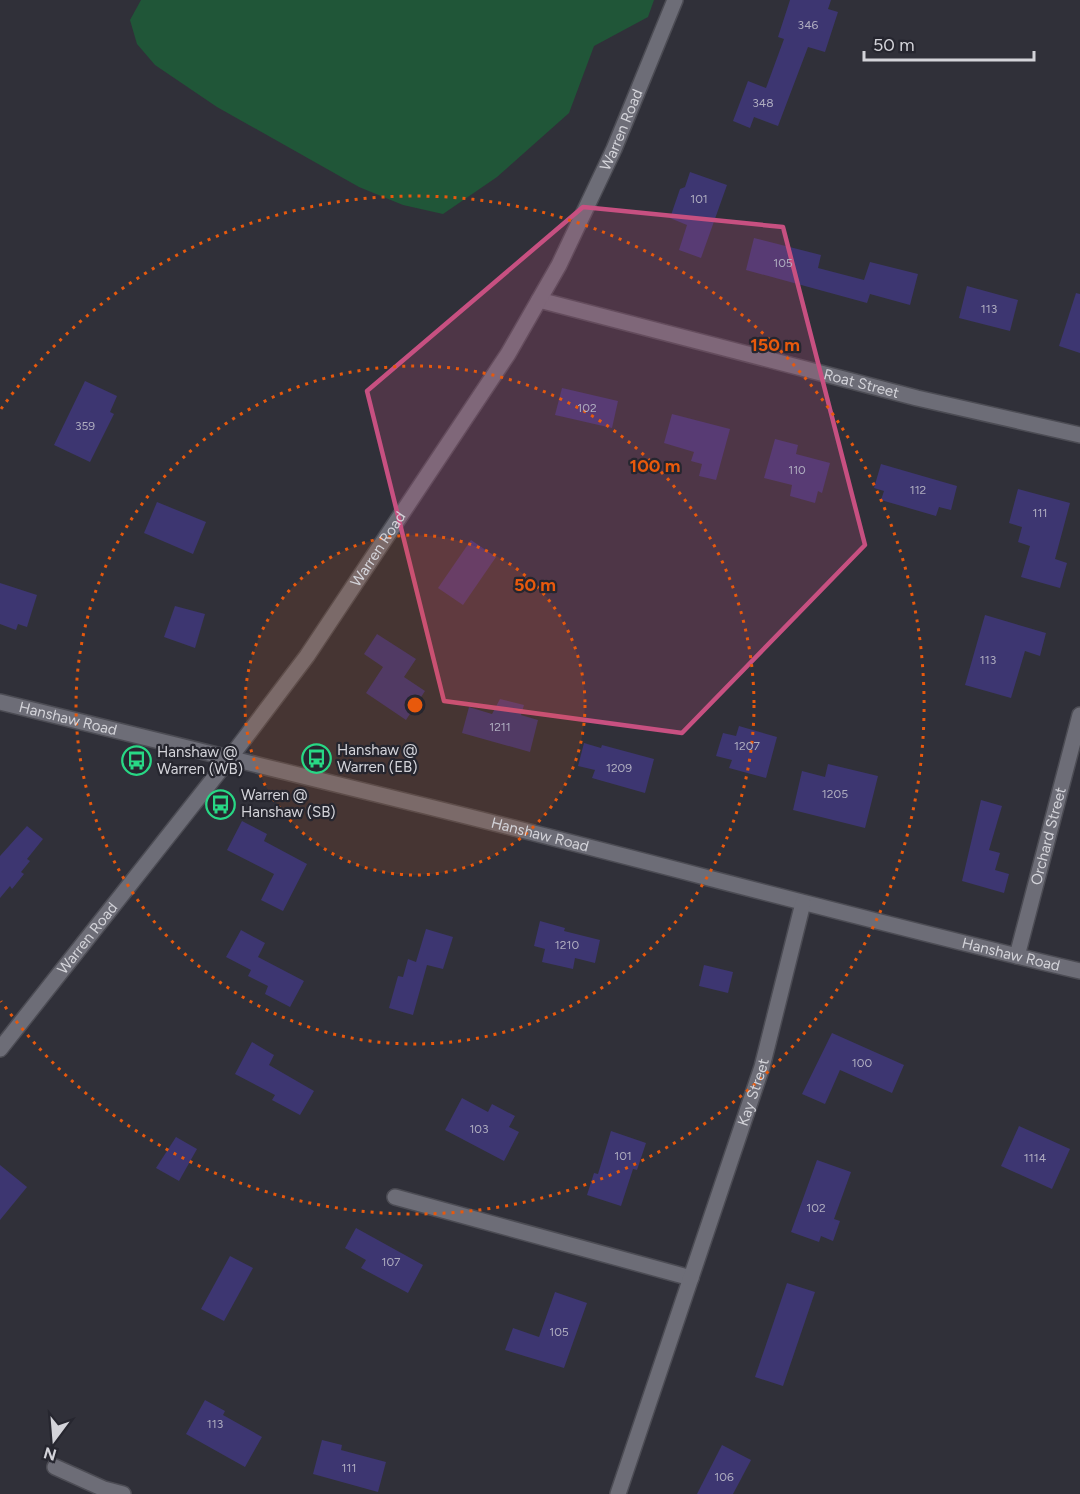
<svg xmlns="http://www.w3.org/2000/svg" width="1080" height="1494" viewBox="0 0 1080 1494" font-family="Figtree,sans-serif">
	<rect width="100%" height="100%" fill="#303039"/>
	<!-- green -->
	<polygon fill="#205638" points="141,0 654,0 648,17 594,46 569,113 497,177 443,214 403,205 359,187 217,107 155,65 137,44 130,20"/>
	<!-- building -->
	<g fill="#3d3671">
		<polygon points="790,0 831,0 828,9 838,12 825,52 808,47 778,126 754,117 750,128 733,121 748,81 766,88 784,39 778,37"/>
		<polygon points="690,172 727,185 701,258 679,250 687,225 670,218 680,189 685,187"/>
		<polygon points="754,238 821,255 818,268 864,280 870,262 918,274 910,305 870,294 867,303 746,270"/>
		<polygon points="967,286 1018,300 1010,331 959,318"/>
		<polygon points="1076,293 1080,294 1080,353 1059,346"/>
		<polygon points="85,381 117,396 110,412 114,414 90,462 54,445"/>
		<polygon points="562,388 618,401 612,428 555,415"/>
		<polygon points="672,414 730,429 716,480 699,476 702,464 691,461 694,452 664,443"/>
		<polygon points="775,439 798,445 796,454 830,463 822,493 818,491 815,503 790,496 792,485 764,478"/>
		<polygon points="881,464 957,486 951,510 939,507 936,516 881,500 884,491 874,488"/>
		<polygon points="1018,489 1070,503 1055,559 1067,563 1060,588 1021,577 1030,546 1018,542 1022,527 1009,523"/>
		<polygon points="157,502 206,522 193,554 144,533"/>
		<polygon points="471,540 496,557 463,605 438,588"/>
		<polygon points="0,583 37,595 27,627 18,624 16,630 0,624"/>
		<polygon points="175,606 205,614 195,648 164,637"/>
		<polygon points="985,615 1046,633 1040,656 1025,651 1011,698 965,685"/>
		<polygon points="377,634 416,659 404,677 425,691 406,720 366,693 383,667 364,654"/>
		<polygon points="500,699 524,705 521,715 538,720 530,752 462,733 469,707 492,714"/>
		<polygon points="739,726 777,737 766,778 729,768 732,760 716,756 723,733 736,736"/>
		<polygon points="584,743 601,748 602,745 654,759 645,793 592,778 595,770 578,766"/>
		<polygon points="828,764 878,776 865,828 793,810 802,771 825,777"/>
		<polygon points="981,800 1002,806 989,850 1000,853 995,870 1009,874 1004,893 962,881"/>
		<polygon points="242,821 267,834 264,841 307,864 283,911 261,900 274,874 227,850"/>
		<polygon points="27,826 43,839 27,859 30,861 21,872 24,874 12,889 10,886 0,898 0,856"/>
		<polygon points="540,921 565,928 564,931 600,940 595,963 575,958 573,969 542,962 545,949 534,946"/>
		<polygon points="426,929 453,937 443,969 427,965 413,1015 389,1008 398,976 403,977 408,959 416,962"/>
		<polygon points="241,930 265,943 258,957 304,981 290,1007 265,994 268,986 248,976 252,968 251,970 226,957"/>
		<polygon points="704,965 733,972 728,993 699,986"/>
		<polygon points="832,1033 904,1065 892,1093 840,1070 825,1104 802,1094"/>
		<polygon points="252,1042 274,1055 269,1065 314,1091 300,1115 272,1100 275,1095 235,1074"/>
		<polygon points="462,1098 488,1112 492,1104 515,1116 509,1127 519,1132 504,1161 445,1130"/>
		<polygon points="1019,1126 1070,1149 1052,1189 1001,1166"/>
		<polygon points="611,1131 646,1143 637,1170 633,1169 621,1206 587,1195 594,1173 598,1174"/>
		<polygon points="176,1137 197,1149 179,1181 156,1168"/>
		<polygon points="817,1160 851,1172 834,1219 840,1221 833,1241 821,1236 819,1242 791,1232"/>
		<polygon points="0,1165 27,1187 0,1220"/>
		<polygon points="356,1228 423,1265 408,1293 361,1268 366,1260 345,1248"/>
		<polygon points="230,1256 253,1268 224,1321 201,1309"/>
		<polygon points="787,1283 815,1292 783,1386 755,1377"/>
		<polygon points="555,1292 587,1303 564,1368 505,1350 513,1328 539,1337"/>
		<polygon points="205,1400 225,1411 223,1415 262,1437 245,1467 186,1434"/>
		<polygon points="322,1440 342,1445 341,1450 386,1462 378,1492 313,1474"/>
		<polygon points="722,1445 751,1460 733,1494 697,1494"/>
	</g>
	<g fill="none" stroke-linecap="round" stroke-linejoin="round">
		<defs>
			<g id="minor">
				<path id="s1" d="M 539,300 L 917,398 L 1080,435"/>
				<path id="s2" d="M 0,702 C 138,736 276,769 413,803 C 636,857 857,919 1080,971"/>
				<path id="s3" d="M 1017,956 L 1080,715"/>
				<path id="s4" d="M 0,1049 L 229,759 L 307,656 L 508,354 L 559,265 L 614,149 L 675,0"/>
				<polyline points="395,1197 691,1278"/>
				<polyline points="55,1467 104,1489 123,1494"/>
				<path id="s5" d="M 618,1494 L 762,1067 L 803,903"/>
			</g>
		</defs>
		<!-- minor casing -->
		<use href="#minor" stroke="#4c4c54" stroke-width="18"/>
		<!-- minor -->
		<use href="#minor" stroke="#6d6d77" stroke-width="15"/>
	</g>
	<!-- marked area -->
	<path fill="#c75081" fill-opacity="0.2" stroke="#c75081" stroke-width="4.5" stroke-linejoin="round" d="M 583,207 L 783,227 L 865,545 L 682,733 L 444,701 L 367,391 Z"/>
	<!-- distance rings -->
	<circle cx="415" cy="705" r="170" fill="#e8590c" fill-opacity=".12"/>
	<g fill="none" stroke="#e8590c" stroke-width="3" stroke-dasharray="3 6">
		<circle cx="415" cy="705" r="170"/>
		<circle cx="415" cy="705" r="339"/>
		<path d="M1 409A509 509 0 1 1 1 1001"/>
	</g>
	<!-- icons -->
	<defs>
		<symbol id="bus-ring" viewBox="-11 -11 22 22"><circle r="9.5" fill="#26262f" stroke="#28d885" stroke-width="1.5"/><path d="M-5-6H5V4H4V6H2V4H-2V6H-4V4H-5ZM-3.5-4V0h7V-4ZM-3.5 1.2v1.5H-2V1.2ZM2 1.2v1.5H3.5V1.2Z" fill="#28d885"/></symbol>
	</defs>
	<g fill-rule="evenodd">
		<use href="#bus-ring" x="300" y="742" width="33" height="33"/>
		<use href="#bus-ring" x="120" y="744" width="33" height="33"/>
		<use href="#bus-ring" x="204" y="788" width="33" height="33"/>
	</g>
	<g text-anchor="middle" stroke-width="4.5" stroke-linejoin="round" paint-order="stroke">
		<!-- number labels -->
		<g font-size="12" fill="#aeacbf">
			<text x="808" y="29">346</text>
			<text x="763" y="107">348</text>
			<text x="699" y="203">101</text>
			<text x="783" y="267">105</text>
			<text x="989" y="313">113</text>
			<text x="587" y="412">102</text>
			<text x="85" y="430">359</text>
			<text x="797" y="474">110</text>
			<text x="918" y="494">112</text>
			<text x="1040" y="517">111</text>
			<text x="988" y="664">113</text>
			<text x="500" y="731">1211</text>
			<text x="747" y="750">1207</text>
			<text x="619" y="772">1209</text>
			<text x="835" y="798">1205</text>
			<text x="567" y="949">1210</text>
			<text x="862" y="1067">100</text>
			<text x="479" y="1133">103</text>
			<text x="623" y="1160">101</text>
			<text x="1035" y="1162">1114</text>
			<text x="816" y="1212">102</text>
			<text x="391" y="1266">107</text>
			<text x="559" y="1336">105</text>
			<text x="215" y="1428">113</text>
			<text x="349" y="1472">111</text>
			<text x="724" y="1481">106</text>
		</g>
		<!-- street labels -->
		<g font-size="15" fill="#d3d3d9" stroke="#26262f">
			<text dy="5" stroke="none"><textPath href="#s4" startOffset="1113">Warren Road</textPath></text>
			<text dy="5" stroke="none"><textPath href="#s1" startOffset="333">Roat Street</textPath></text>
			<text dy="5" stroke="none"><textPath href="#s4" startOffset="627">Warren Road</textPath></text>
			<text dy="5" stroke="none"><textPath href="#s2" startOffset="70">Hanshaw Road</textPath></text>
			<text dy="5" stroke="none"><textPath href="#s2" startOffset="556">Hanshaw Road</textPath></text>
			<text dy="5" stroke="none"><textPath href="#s3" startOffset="124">Orchard Street</textPath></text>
			<text dy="5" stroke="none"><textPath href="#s4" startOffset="141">Warren Road</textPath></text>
			<text dy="5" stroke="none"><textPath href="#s2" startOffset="1042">Hanshaw Road</textPath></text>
			<text dy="5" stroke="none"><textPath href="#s5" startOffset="424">Kay Street</textPath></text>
		</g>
		<!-- poi labels -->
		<g font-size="15" fill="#d3d3d9" stroke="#26262f" text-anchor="start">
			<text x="337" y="755">Hanshaw @<tspan x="337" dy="17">Warren (EB)</tspan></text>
			<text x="157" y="757">Hanshaw @<tspan x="157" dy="17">Warren (WB)</tspan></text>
			<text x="241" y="800">Warren @<tspan x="241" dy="17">Hanshaw (SB)</tspan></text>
		</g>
	</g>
	<circle cx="415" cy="705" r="9" fill="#e8590c" stroke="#26262f" stroke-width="3"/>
	<g font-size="18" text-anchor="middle" font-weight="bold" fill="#e8590c" stroke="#26262f" stroke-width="4.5" stroke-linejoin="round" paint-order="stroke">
		<text x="775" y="351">150 m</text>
		<text x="655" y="472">100 m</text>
		<text x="535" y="591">50 m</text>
	</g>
	<!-- north arrow -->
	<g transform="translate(54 1440) rotate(196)" stroke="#26262f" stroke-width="4.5" paint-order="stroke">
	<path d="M0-4.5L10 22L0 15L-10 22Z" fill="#d3d3d9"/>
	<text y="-9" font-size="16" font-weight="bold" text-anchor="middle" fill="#d3d3d9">N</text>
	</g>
	<!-- scale -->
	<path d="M864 51v9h170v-9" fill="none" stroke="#d3d3d9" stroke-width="3"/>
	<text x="873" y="51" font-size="18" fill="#d3d3d9" stroke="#26262f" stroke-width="4.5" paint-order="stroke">50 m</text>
</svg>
